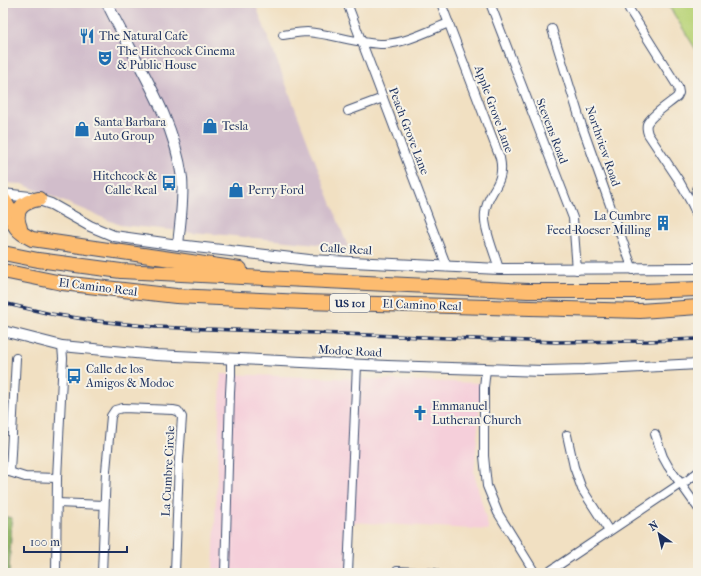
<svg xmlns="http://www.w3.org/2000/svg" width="701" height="576" viewBox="0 0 701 576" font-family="'IM FELL French Canon',serif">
	<rect width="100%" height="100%" fill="#f7f3e8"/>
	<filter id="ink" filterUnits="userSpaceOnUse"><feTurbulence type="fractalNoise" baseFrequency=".025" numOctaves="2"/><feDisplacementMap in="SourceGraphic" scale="8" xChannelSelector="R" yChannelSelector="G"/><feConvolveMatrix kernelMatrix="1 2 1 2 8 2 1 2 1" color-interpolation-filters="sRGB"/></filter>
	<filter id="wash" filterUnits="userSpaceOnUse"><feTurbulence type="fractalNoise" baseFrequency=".012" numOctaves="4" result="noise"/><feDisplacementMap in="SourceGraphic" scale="16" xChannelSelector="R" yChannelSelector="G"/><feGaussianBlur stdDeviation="0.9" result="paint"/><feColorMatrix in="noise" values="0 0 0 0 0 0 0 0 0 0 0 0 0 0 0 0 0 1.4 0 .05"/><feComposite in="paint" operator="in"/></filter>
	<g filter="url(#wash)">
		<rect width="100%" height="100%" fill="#f1e0c2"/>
		<!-- built -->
		<polygon fill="#f5cfda" points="221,374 482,383 474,473 489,530 351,522 350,573 213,573"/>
		<!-- industrial -->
		<polygon fill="#d1bdcb" points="3,3 255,3 348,247 120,225 22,184 3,183"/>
		<!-- green -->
		<polygon fill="#bad479" stroke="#6a826c" points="667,3 698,3 698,53"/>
		<!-- forest -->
		<polygon fill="#93b669" stroke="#577264" points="3,516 12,518 9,573 3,573"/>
	</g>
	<g filter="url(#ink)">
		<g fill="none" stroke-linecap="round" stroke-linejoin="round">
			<defs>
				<g id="minor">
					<polyline points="347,3 447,267"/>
					<path d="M 441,3 L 500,158 C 506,186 487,190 485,213 C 483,228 495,254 499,269"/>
					<polyline points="490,3 573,218 577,270"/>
					<path d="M 629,9 L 678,87 L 679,93 L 677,97 C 669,104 651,115 647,124 C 646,127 647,131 648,134 L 678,179 L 693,206"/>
					<polyline points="552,29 582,126 633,270"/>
					<path d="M 283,35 C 291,34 299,32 307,32 C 333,34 358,44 384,44 C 406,43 428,31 449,23"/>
					<polyline points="348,111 383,98"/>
					<polyline points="698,186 693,206 698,219"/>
					<polyline points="486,369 484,387 484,456 487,486 498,513 535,573"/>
					<polyline points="655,434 663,457 668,466 698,508"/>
					<polyline points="567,435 574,467 582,489 609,531"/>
					<polyline points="3,470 25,477 57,478"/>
					<polyline points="10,472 16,358"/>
					<polyline points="57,503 104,505"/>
					<polyline points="397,571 435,573"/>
					<polyline points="56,573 57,478 63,358 62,346"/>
					<polyline points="102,573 106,471 111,416 115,410 123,408 173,410 178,411 182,417 179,460 175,573"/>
					<polyline points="225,573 230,393 231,375 231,359"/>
					<polyline points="348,573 357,364"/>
					<polyline points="547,573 680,484 688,480 698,472"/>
				</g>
				<g id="tertiary">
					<path d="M 107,3 C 134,60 174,115 182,178 C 184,200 180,223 178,245"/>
					<polyline points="3,194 30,197 51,204 90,226 114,236 178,245 309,260 499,269 698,268"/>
					<polyline points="3,331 62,346 156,355 387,366 543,371 585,370 698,364"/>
				</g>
				<g id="motorway">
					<path d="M 3,199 C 17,217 5,226 32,239 L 240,269"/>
					<path d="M 20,228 C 13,210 22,202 39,199"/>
					<polyline points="3,253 38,260 121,271 528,291 643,291 698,289"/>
					<polyline points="3,271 62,283 176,296 304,302 640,311 698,307"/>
				</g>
			</defs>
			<!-- minor casing -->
			<use href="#minor" stroke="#3b4a6d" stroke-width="10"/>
			<!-- tertiary casing -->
			<use href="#tertiary" stroke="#3b4a6d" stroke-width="12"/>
			<!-- motorway casing -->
			<use href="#motorway" stroke="#3b4a6d" stroke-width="16"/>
			<!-- minor -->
			<use href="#minor" stroke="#fff" stroke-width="8"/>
			<!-- tertiary -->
			<use href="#tertiary" stroke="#fff" stroke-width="10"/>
			<!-- motorway -->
			<use href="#motorway" stroke="#fdbc6f" stroke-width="14"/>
			<defs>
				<polyline id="rail" points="3,303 51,314 97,321 155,327 556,342 648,341 698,339"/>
			</defs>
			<!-- rail casing -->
			<use href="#rail" stroke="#1b2f5e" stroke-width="3.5"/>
			<!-- rail -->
			<use href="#rail" stroke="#f7f3e8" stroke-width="2" stroke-dasharray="6" stroke-linecap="butt"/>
		</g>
	</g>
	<!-- icons -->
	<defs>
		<symbol id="restaurant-bare" viewBox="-9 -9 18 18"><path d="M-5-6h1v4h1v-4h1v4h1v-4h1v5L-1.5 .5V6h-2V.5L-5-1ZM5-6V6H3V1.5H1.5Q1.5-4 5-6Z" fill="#1f6fb2" stroke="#f7f3e8" stroke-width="2.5" paint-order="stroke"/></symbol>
		<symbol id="theatre-bare" viewBox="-9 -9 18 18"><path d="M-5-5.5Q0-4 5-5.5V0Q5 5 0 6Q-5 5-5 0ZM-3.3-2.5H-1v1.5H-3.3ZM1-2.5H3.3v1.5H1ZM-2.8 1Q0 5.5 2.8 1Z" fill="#1f6fb2" stroke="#f7f3e8" stroke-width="2.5" paint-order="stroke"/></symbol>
		<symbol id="shop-bare" viewBox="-9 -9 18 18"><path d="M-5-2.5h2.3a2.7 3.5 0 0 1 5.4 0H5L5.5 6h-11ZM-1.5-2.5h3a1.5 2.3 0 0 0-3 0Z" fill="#1f6fb2" stroke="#f7f3e8" stroke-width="2.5" paint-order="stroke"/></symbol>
		<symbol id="bus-bare" viewBox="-9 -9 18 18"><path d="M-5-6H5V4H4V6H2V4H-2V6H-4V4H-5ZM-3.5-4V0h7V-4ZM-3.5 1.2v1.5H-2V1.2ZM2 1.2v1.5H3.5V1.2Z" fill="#1f6fb2" stroke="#f7f3e8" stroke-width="2.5" paint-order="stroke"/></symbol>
		<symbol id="building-bare" viewBox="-9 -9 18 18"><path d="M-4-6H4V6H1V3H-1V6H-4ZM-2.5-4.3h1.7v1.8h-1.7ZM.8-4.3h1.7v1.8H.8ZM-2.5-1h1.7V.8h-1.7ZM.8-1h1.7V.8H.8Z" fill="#1f6fb2" stroke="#f7f3e8" stroke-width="2.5" paint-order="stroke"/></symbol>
		<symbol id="church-bare" viewBox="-9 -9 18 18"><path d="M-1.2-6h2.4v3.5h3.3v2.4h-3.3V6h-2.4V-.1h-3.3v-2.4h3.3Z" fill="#1f6fb2" stroke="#f7f3e8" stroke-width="2.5" paint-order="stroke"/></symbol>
	</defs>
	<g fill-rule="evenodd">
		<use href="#restaurant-bare" x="76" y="25" width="22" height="22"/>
		<use href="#theatre-bare" x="94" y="47" width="22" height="22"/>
		<use href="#shop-bare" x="199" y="115" width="22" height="22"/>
		<use href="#shop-bare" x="71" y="118" width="22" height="22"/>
		<use href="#bus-bare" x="158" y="172" width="22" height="22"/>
		<use href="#shop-bare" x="225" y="179" width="22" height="22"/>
		<use href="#building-bare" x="652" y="212" width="22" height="22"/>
		<use href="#bus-bare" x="63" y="365" width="22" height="22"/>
		<use href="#church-bare" x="409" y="402" width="22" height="22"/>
	</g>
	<g text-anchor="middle" stroke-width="4" stroke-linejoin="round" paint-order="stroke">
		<!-- shield labels -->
		<rect fill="#f7f3e8" stroke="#5d6a87" stroke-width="1" x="330" y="294" width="40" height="18" rx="3"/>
		<g font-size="11" font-weight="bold" fill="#1b2f5e">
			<text x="350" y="307">US 101</text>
		</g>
		<!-- poi labels -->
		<g font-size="12" fill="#1b2f5e" stroke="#f7f3e8" text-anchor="start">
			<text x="99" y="40">The Natural Cafe</text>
			<text x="117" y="55">The Hitchcock Cinema<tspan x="117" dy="14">&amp; Public House</tspan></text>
			<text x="94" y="126">Santa Barbara<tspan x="94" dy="14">Auto Group</tspan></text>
			<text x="222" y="130">Tesla</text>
			<text x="157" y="180" text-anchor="end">Hitchcock &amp;<tspan x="157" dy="14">Calle Real</tspan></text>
			<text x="248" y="194">Perry Ford</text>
			<text x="651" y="220" text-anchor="end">La Cumbre<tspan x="651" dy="14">Feed-Roeser Milling</tspan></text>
			<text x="86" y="373">Calle de los<tspan x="86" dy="14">Amigos &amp; Modoc</tspan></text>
			<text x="432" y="410">Emmanuel<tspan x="432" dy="14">Lutheran Church</tspan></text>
		</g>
		<!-- street labels -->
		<g font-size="12" fill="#1b2f5e" stroke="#f7f3e8">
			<text transform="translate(494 109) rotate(70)" y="4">Apple Grove Lane</text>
			<text transform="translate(409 131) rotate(69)" y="4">Peach Grove Lane</text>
			<text transform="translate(552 131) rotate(69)" y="4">Stevens Road</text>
			<text transform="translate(603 146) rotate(71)" y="4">Northview Road</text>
			<text transform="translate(346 249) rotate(3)" y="4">Calle Real</text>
			<text transform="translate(98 287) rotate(7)" y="4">El Camino Real</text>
			<text transform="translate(422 305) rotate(2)" y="4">El Camino Real</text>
			<text transform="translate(350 351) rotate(3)" y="4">Modoc Road</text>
			<text transform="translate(168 471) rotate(-87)" y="4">La Cumbre Circle</text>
		</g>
	</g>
	<!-- margin -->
	<rect width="701" height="576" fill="none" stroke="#f7f3e8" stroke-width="16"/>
	<!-- north arrow -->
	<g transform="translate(659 534) rotate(326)" stroke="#f7f3e8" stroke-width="3" paint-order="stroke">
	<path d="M0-3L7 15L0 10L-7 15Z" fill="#1b2f5e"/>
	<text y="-6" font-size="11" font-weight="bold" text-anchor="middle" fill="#1b2f5e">N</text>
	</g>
	<!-- scale -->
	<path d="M24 546v6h103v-6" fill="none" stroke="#1b2f5e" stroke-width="2"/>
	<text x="30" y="546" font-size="12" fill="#1b2f5e" stroke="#f7f3e8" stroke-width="3" paint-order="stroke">100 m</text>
</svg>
